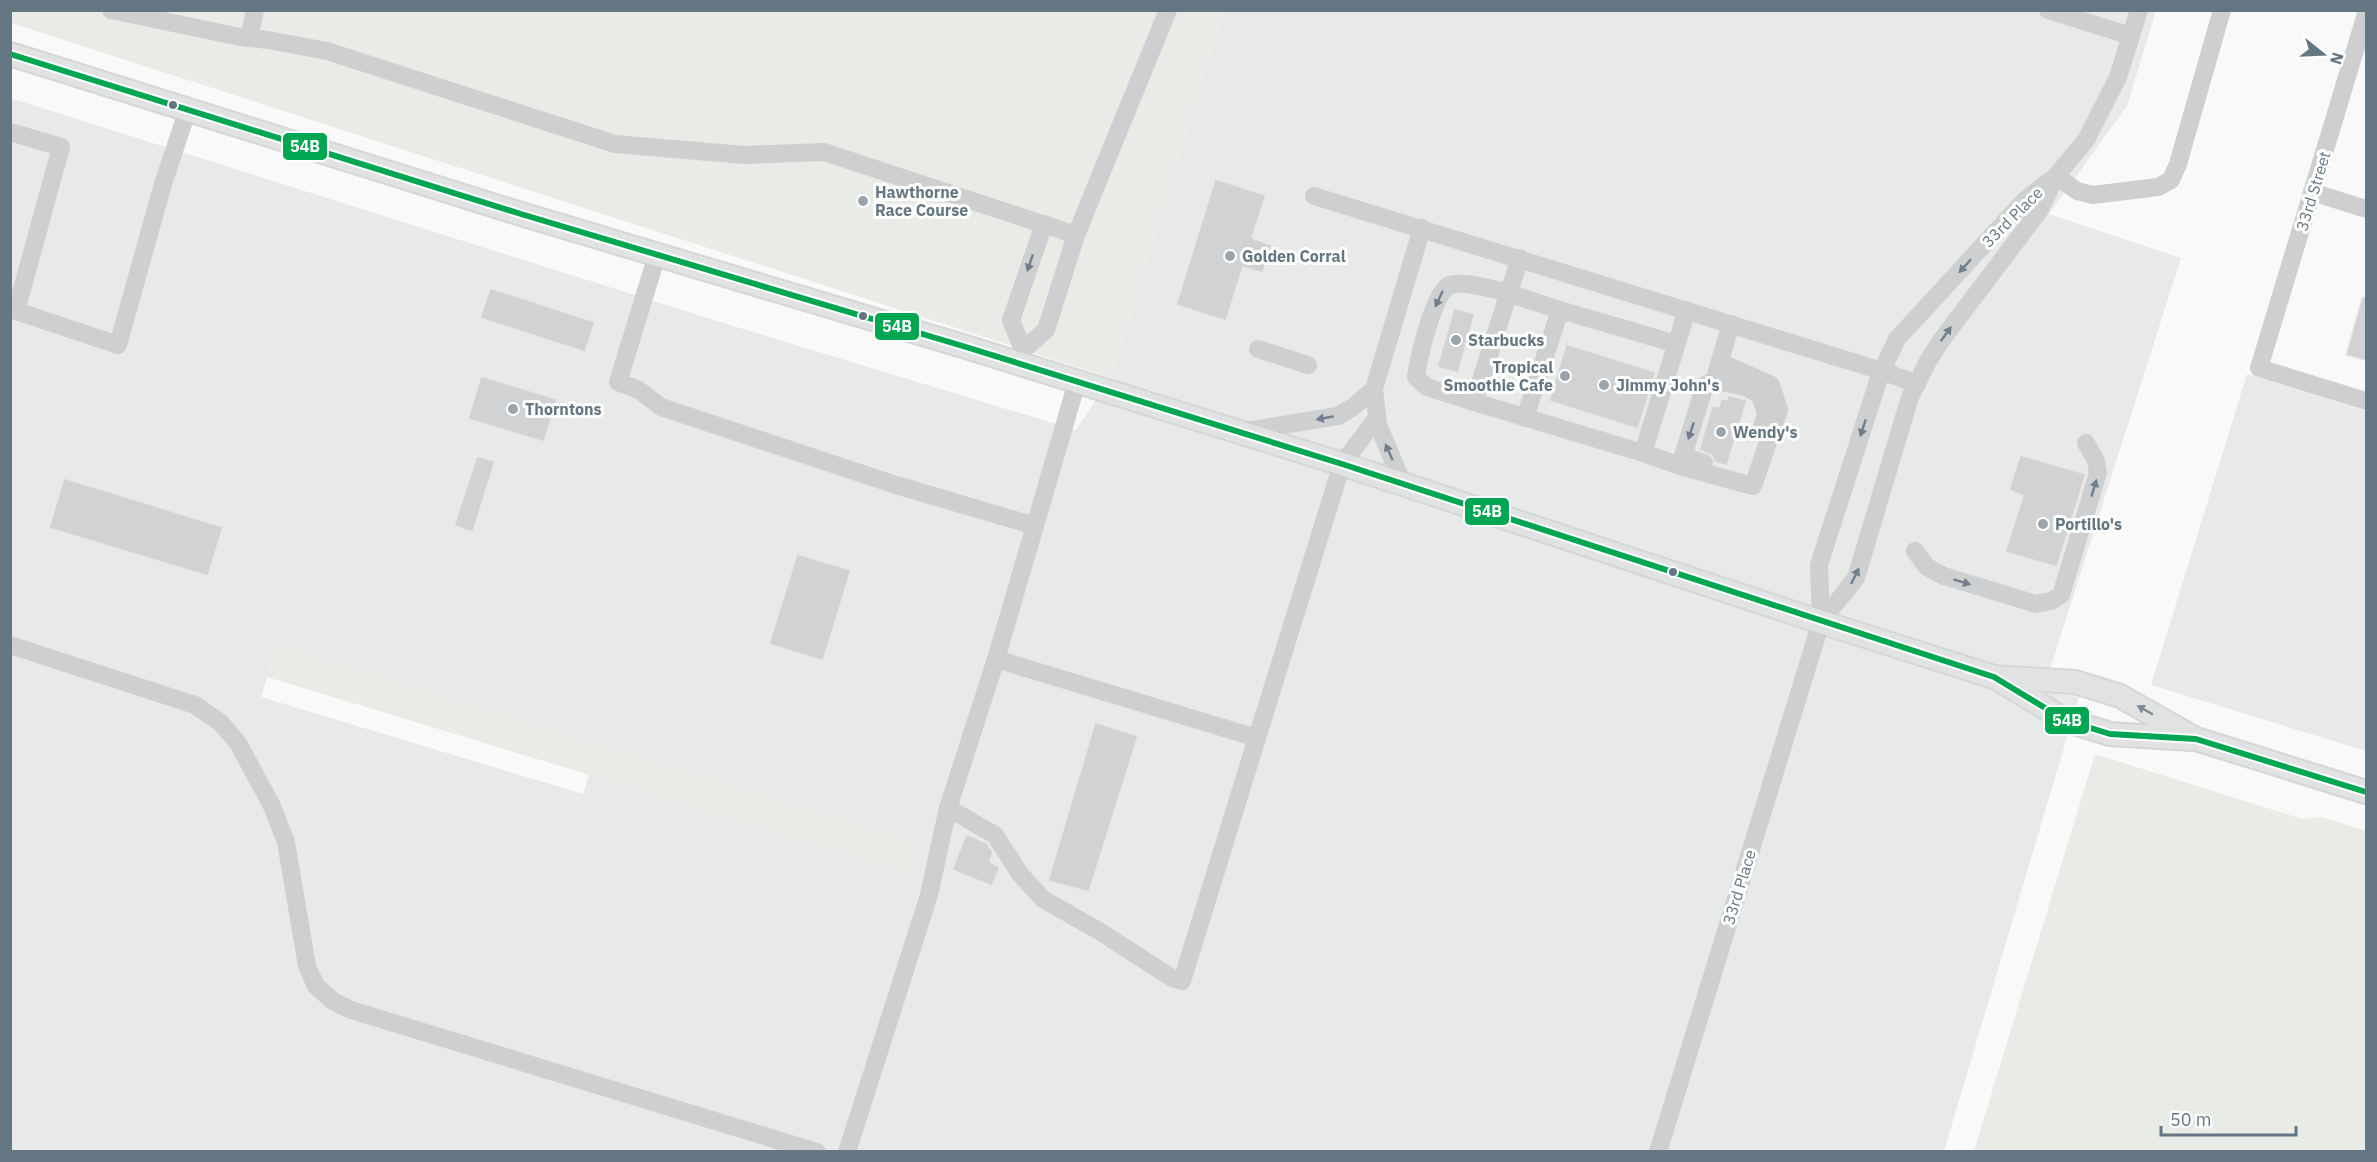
<svg xmlns="http://www.w3.org/2000/svg" width="2377" height="1162" viewBox="0 0 2377 1162" font-family="'IBM Plex Sans',sans-serif">
	<rect width="100%" height="100%" fill="#f9f9f9"/>
	<!-- built -->
	<g fill="#e8e9e9" fill-rule="evenodd">
		<path d="M 1223,11 L 2156,11 L 2127,106 L 2049,214 L 2181,258 L 2045,685 L 2079,697 L 1944,1151 L 11,1151 L 10,98 L 730,325 L 1076,430 L 1111,378 ZM 277,645 L 598,745 L 583,794 L 261,697 Z"/>
		<polygon points="2247,374 2366,411 2366,751 2151,685"/>
	</g>
	<!-- green -->
	<g fill="#e8ebe6">
		<polygon points="11,10 1223,11 1111,378 11,23"/>
		<polygon points="277,645 917,843 909,872 267,677"/>
		<polygon points="2095,754 2302,819 2322,817 2366,831 2366,1151 1974,1151"/>
	</g>
	<!-- building -->
	<g fill="#d0d2d3" stroke="#e8e8e8" stroke-width="1.5">
		<polygon points="1215,179 1266,195 1252,238 1272,245 1263,273 1243,267 1226,321 1176,305"/>
		<polygon points="490,288 595,322 585,352 480,318"/>
		<polygon points="2362,297 2367,298 2367,361 2346,355"/>
		<polygon points="1454,308 1475,314 1458,373 1437,367"/>
		<polygon points="1566,344 1656,372 1638,429 1549,401"/>
		<polygon points="481,376 557,399 544,442 468,419"/>
		<polygon points="1728,395 1747,400 1727,466 1715,462 1712,455 1699,450 1712,406 1719,407 1721,399 1727,400"/>
		<polygon points="2020,455 2086,474 2057,567 2005,552 2023,496 2009,490"/>
		<polygon points="477,456 495,461 473,532 454,526"/>
		<polygon points="64,478 223,527 208,576 49,528"/>
		<polygon points="797,554 851,570 823,661 769,644"/>
		<polygon points="1095,722 1138,736 1089,892 1048,881"/>
		<polygon points="966,834 987,843 993,852 990,862 1000,867 992,886 952,870"/>
	</g>
	<g fill="none" stroke-linecap="round" stroke-linejoin="round">
		<defs>
			<g id="major">
				<polyline points="10,54 521,214 966,347 1342,464 1821,622 1994,677 2075,682 2120,696 2196,739 2366,792"/>
				<polyline points="1998,679 2065,720 2110,734 2191,739"/>
			</g>
		</defs>
		<!-- major casing -->
		<use href="#major" stroke="#d5d6d7" stroke-width="26"/>
		<!-- minor -->
		<g stroke="#cecfd0" stroke-width="18">
			<polyline points="111,10 240,37 268,40 327,51 615,144 744,155 824,152 1076,235"/>
			<polyline points="2048,10 2131,36"/>
			<polyline points="2139,10 2118,77 2086,140 2056,176 2077,191 2093,195 2158,187 2171,180 2178,164 2222,10"/>
			<polyline points="2366,14 2259,368 2366,401"/>
			<polyline points="249,38 255,10"/>
			<polyline points="10,132 61,147 16,311 118,345 163,184 188,109"/>
			<polyline points="2312,192 2366,209"/>
			<polyline points="1314,196 1882,371 1917,384"/>
			<polyline points="657,255 618,382 639,390 661,407 896,485 1035,526"/>
			<path d="M 1676,344 C 1637,332 1597,321 1557,309 C 1534,302 1471,278 1450,285 C 1434,289 1418,361 1416,377 L 1427,387 L 1474,402 L 1643,453 L 1680,466 L 1753,486 L 1779,410 L 1771,385 L 1720,362"/>
			<polyline points="1258,349 1308,365"/>
			<polyline points="1023,350 1011,320 1044,224"/>
			<polyline points="1018,364 1023,350 1046,330 1076,235 1168,10"/>
			<polyline points="1714,381 1746,387 1760,395 1766,413 1761,431"/>
			<polyline points="1474,402 1520,258"/>
			<polyline points="1525,418 1560,310"/>
			<polyline points="1240,432 1338,416 1353,407 1374,389"/>
			<polyline points="1643,453 1687,310"/>
			<polyline points="1704,463 1683,456 1705,385 1714,381 1731,324"/>
			<polyline points="1403,484 1378,425 1374,389 1422,228"/>
			<polyline points="1915,551 1927,567 1944,576 2036,604 2051,601 2061,595 2098,473 2096,461 2086,443"/>
			<polyline points="10,645 195,705 221,723 238,743 271,804 286,842 307,966 316,986 333,1001 351,1010 817,1152"/>
			<polyline points="1257,738 1342,464 1377,418"/>
			<polyline points="948,808 995,835 1020,874 1043,899 1099,931 1172,978 1182,981 1257,738 996,659"/>
			<polyline points="847,1152 929,895 948,808 996,659 1077,382"/>
			<polyline points="1658,1152 1821,622 1819,565 1880,375 1897,339 2024,201 2056,176 2039,211 1943,338 1928,361 1910,397 1856,578 1821,622"/>
		</g>
		<!-- major -->
		<use href="#major" stroke="#e1e2e2" stroke-width="22"/>
		<defs>
			<polyline id="bus-1" points="10,54 521,214 966,347 1342,464 1994,677 2065,720 2110,734 2196,739 2366,792"/>
		</defs>
		<!-- bus-1 casing -->
		<use href="#bus-1" stroke="#fff" stroke-width="10"/>
		<!-- bus-1 -->
		<use href="#bus-1" stroke="#00a651" stroke-width="6"/>
	</g>
	<!-- one-way arrows -->
	<defs><path id="oneway-solid" d="M-6-.8H1V-3.2L6.5 0L1 3.2V.8H-6Z" transform="scale(1.5)"/></defs>
	<g fill="#707f8b">
		<use href="#oneway-solid" transform="translate(1030 263) rotate(109)"/>
		<use href="#oneway-solid" transform="translate(1965 266) rotate(132)"/>
		<use href="#oneway-solid" transform="translate(1439 299) rotate(115)"/>
		<use href="#oneway-solid" transform="translate(1946 334) rotate(-54)"/>
		<use href="#oneway-solid" transform="translate(1325 418) rotate(170)"/>
		<use href="#oneway-solid" transform="translate(1863 428) rotate(108)"/>
		<use href="#oneway-solid" transform="translate(1691 431) rotate(108)"/>
		<use href="#oneway-solid" transform="translate(1389 452) rotate(-114)"/>
		<use href="#oneway-solid" transform="translate(2094 488) rotate(-73)"/>
		<use href="#oneway-solid" transform="translate(1855 576) rotate(-64)"/>
		<use href="#oneway-solid" transform="translate(1962 582) rotate(17)"/>
	</g>
	<use fill="#7e8c96" href="#oneway-solid" transform="translate(2145 710) rotate(-151)"/>
	<!-- markers -->
	<g fill="#657683" stroke="#fff" stroke-width="2">
		<circle cx="173" cy="105" r="5"/>
		<circle cx="863" cy="316" r="5"/>
		<circle cx="1673" cy="572" r="5"/>
	</g>
	<g fill="#99a4ac" stroke="#fff" stroke-width="2">
		<circle cx="863" cy="201" r="6"/>
		<circle cx="1230" cy="256" r="6"/>
		<circle cx="1456" cy="340" r="6"/>
		<circle cx="1565" cy="376" r="6"/>
		<circle cx="1604" cy="385" r="6"/>
		<circle cx="513" cy="409" r="6"/>
		<circle cx="1721" cy="432" r="6"/>
		<circle cx="2043" cy="524" r="6"/>
	</g>
	<g text-anchor="middle" stroke-width="6" stroke-linejoin="round" paint-order="stroke">
		<!-- street labels -->
		<g font-size="16" fill="#657683" stroke="#fff">
			<text transform="translate(2313 191) rotate(-73)" y="6">33rd Street</text>
			<text transform="translate(2012 217) rotate(-45)" y="6">33rd Place</text>
			<text transform="translate(1739 887) rotate(-73)" y="6">33rd Place</text>
		</g>
		<!-- poi labels -->
		<g font-size="16" font-weight="bold" fill="#657683" stroke="#fff" text-anchor="start">
			<text x="875" y="198">Hawthorne<tspan x="875" dy="18">Race Course</tspan></text>
			<text x="1242" y="262">Golden Corral</text>
			<text x="1468" y="346">Starbucks</text>
			<text x="1553" y="373" text-anchor="end">Tropical<tspan x="1553" dy="18">Smoothie Cafe</tspan></text>
			<text x="1616" y="391">Jimmy John's</text>
			<text x="525" y="415">Thorntons</text>
			<text x="1733" y="438">Wendy's</text>
			<text x="2055" y="530">Portillo's</text>
		</g>
	</g>
	<g stroke="#fff" stroke-width="2">
		<rect x="282" y="132" width="46" height="29" rx="6" fill="#00a651"/>
		<rect x="874" y="312" width="46" height="29" rx="6" fill="#00a651"/>
		<rect x="1464" y="497" width="46" height="29" rx="6" fill="#00a651"/>
		<rect x="2044" y="706" width="46" height="29" rx="6" fill="#00a651"/>
	</g>
	<g font-size="16" text-anchor="middle" font-weight="bold" fill="#fff">
		<text x="305" y="152">54B</text>
		<text x="897" y="332">54B</text>
		<text x="1487" y="517">54B</text>
		<text x="2067" y="726">54B</text>
	</g>
	<!-- border -->
	<rect width="2377" height="1162" fill="none" stroke="#657683" stroke-width="24"/>
	<!-- north arrow -->
	<g transform="translate(2323 54) rotate(108)" stroke="#ffffff" stroke-width="4.5" paint-order="stroke">
	<path d="M0-4.5L10 22L0 15L-10 22Z" fill="#657683"/>
	<text y="-9" font-size="16" font-weight="bold" text-anchor="middle" fill="#657683">N</text>
	</g>
	<!-- scale -->
	<path d="M2161 1126v9h135v-9" fill="none" stroke="#657683" stroke-width="3"/>
	<text x="2170" y="1126" font-size="18" fill="#657683" stroke="#ffffff" stroke-width="4.5" paint-order="stroke">50 m</text>
</svg>
